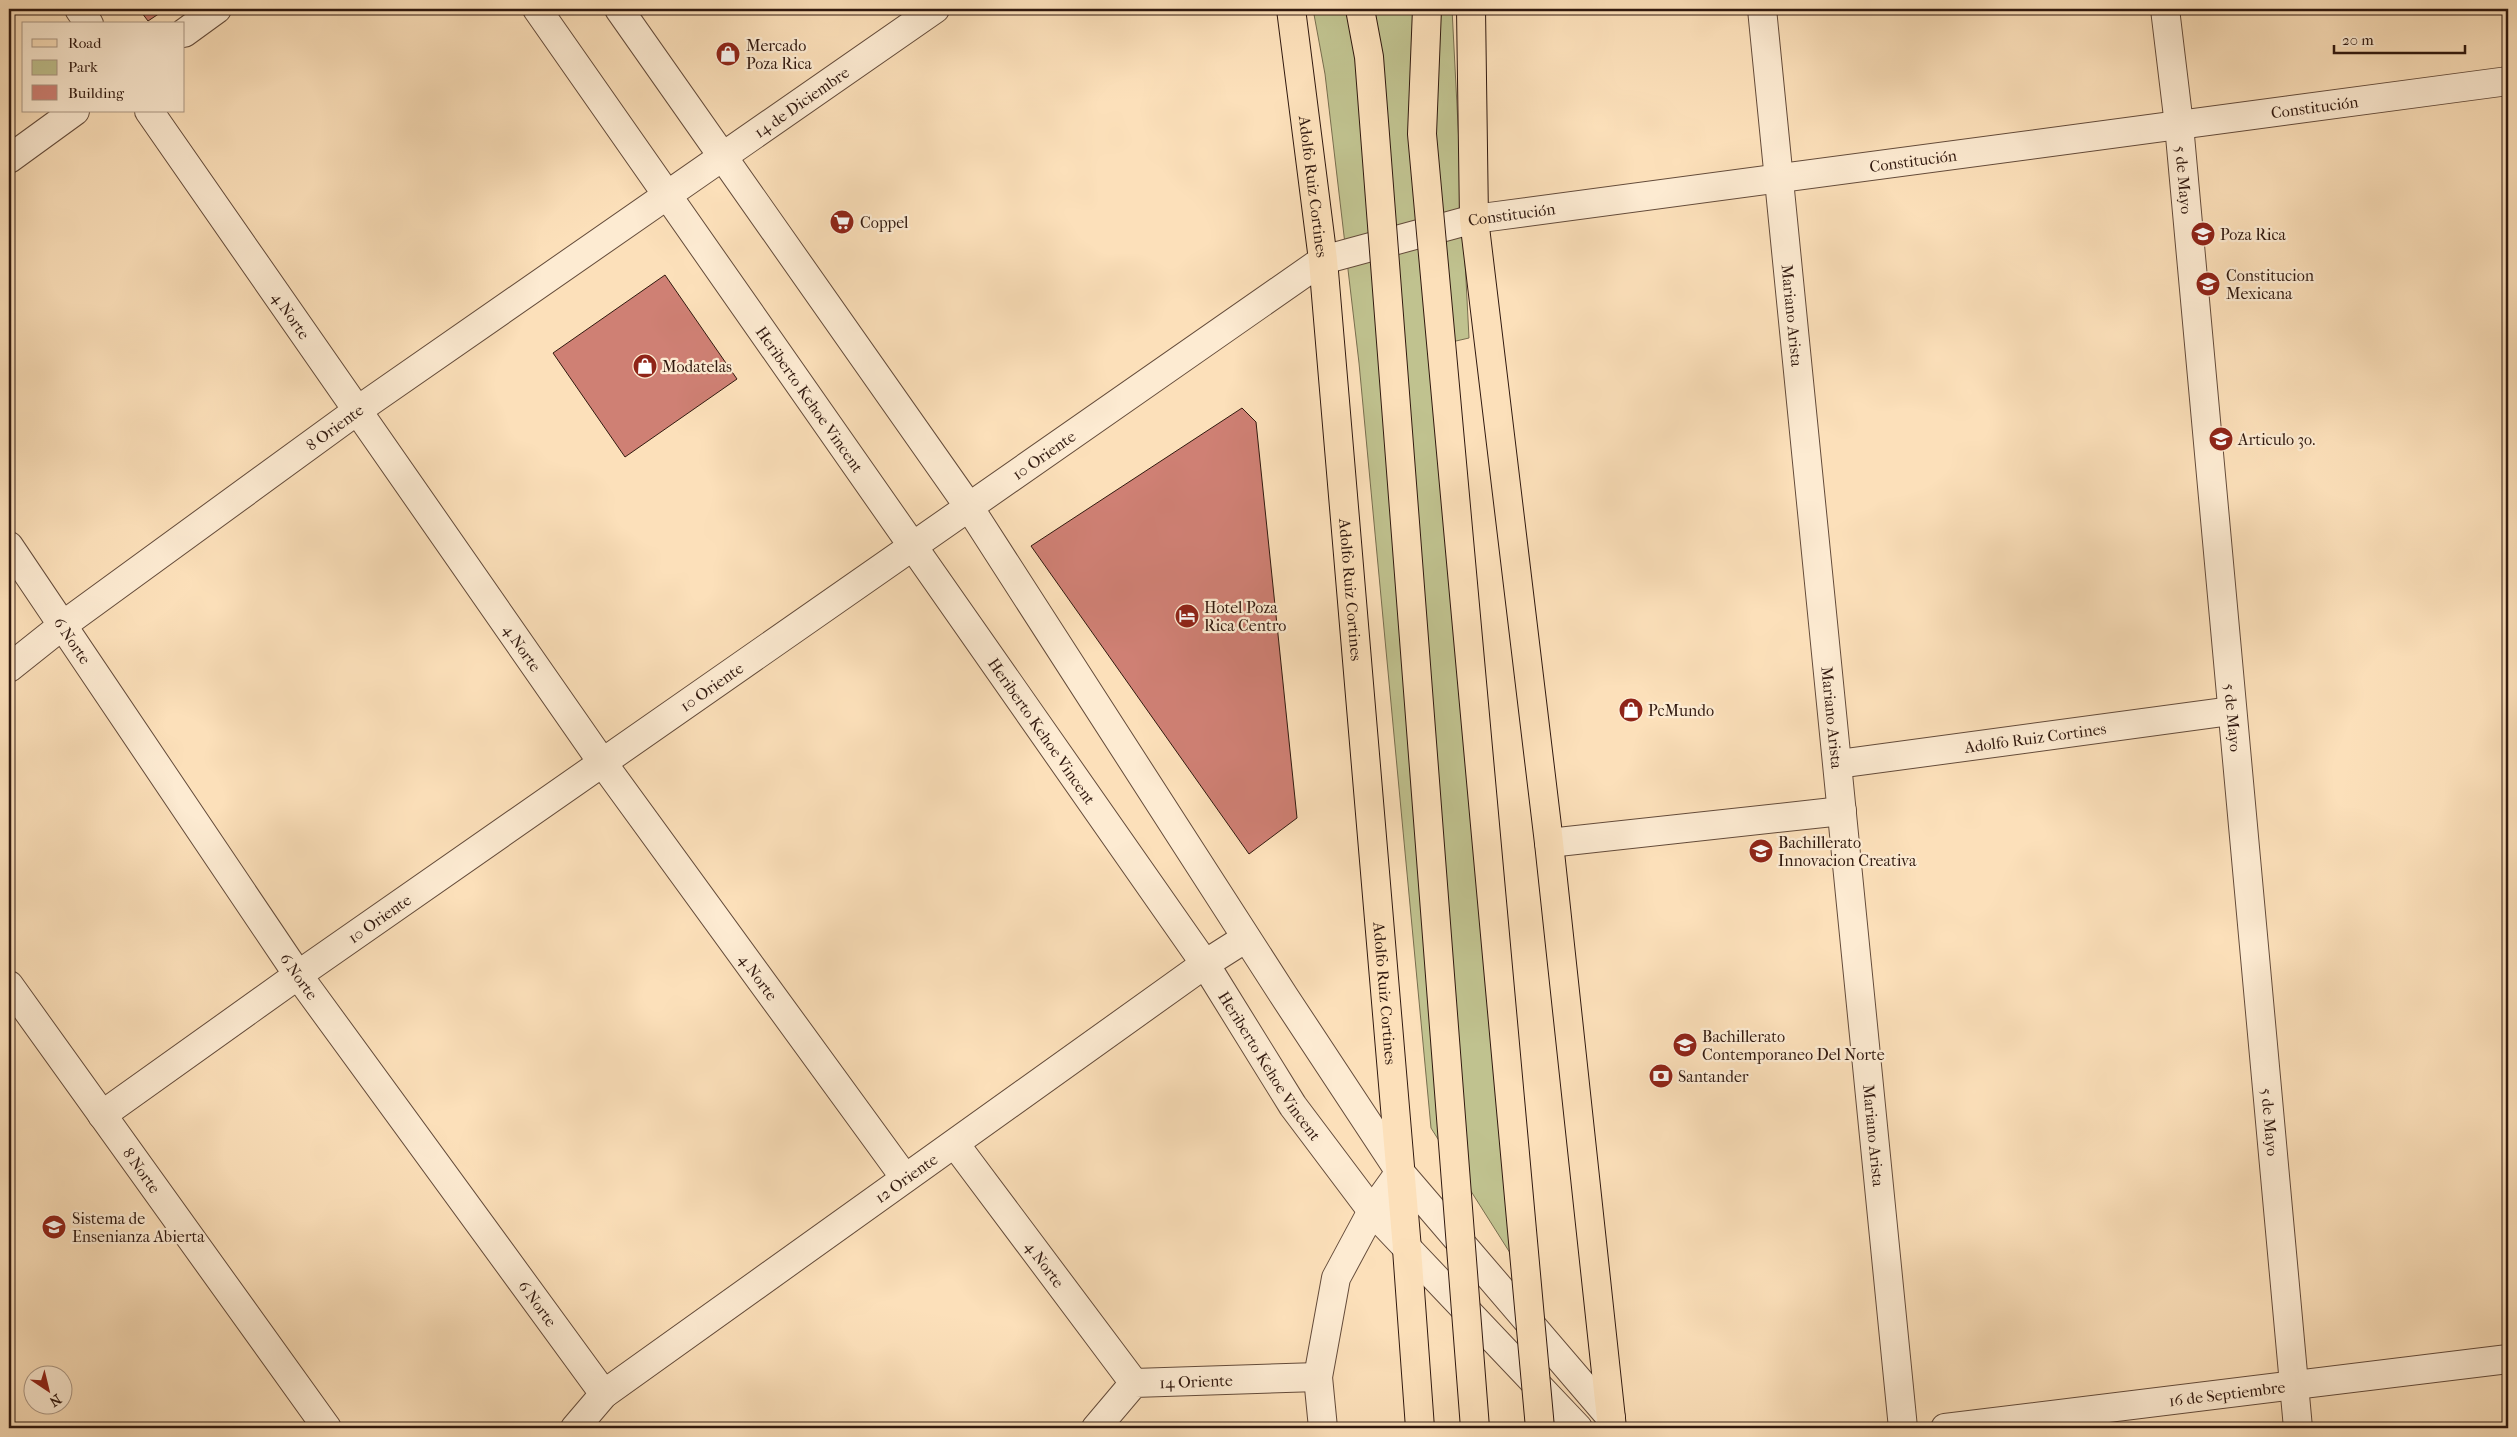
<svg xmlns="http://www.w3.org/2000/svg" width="2517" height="1437" viewBox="0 0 2517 1437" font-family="'IM FELL French Canon',serif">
	<rect width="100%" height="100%" fill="#fce0ba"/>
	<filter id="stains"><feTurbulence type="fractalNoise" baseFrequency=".004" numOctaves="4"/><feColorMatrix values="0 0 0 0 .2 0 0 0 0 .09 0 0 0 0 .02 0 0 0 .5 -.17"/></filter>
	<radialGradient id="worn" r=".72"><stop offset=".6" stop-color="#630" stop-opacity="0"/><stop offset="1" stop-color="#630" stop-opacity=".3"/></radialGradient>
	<!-- green -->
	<polygon fill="#c0c28f" stroke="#786e4f" points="1313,9 1452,9 1469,338 1443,344 1531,1286 1431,1128 1359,363 1325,74"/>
	<!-- building -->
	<g fill="#cf8074" stroke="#31190f">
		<polygon points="139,9 166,9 148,21"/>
		<polygon points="665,275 737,379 625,457 553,353"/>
		<polygon points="1242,408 1256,422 1297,818 1249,854 1031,546"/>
	</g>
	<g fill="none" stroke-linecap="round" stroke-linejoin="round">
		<defs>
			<g id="minor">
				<polyline points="79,9 89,24"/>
				<path id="s1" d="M 537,9 L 1205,964 L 1293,1106 L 1372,1211 L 1578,1428"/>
				<polyline points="619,9 969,507 1284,996 1400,1172 1611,1418"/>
				<path id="s2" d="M 1762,9 L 1903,1428"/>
				<path id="s3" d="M 2165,9 L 2179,125 L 2298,1428"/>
				<polyline points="184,33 217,9"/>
				<path id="s4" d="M 149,111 L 602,762 L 905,1178"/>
				<polyline points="9,159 75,111"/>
				<path id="s5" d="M 9,546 L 298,975 L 604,1394"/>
				<path id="s6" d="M 9,668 L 63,625 L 358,410 L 935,9"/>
				<path id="s7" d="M 1838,764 L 2231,711"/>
				<polyline points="1549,843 1842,811"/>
				<path id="s8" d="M 9,985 L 327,1428"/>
				<path id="s9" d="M 102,1115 L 298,975 L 1323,260 L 1474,219 L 2508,81"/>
				<path id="s10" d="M 955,1144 L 1134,1383"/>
				<path id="s11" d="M 575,1428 L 604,1394 L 1205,964 L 1246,938"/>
				<path id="s12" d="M 1096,1428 L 1134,1383 L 1318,1377"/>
				<polyline points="1323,1428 1318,1377 1336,1278 1372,1211 1400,1172"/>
				<path id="s13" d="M 1945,1428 L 2508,1359"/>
			</g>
			<g id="major">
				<path id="s14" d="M 1291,9 L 1323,260 L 1407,1249 L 1420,1428"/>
				<polyline points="1471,9 1474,219 1549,843 1612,1428"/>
			</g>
		</defs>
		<!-- minor casing -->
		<use href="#minor" stroke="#644b3a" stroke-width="30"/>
		<!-- major casing -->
		<use href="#major" stroke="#31190f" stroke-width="30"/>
		<!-- minor -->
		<use href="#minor" stroke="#fdebd2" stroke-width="28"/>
		<!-- major -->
		<use href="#major" stroke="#fce0ba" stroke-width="28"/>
		<defs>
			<g id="major-bridge">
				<polyline points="1360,9 1369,57 1475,1428"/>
				<polyline points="1427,9 1422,134 1540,1428"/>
			</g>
		</defs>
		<!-- major-bridge casing -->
		<use href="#major-bridge" stroke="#31190f" stroke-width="30" stroke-linecap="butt"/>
		<!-- major-bridge -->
		<use href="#major-bridge" stroke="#fce0ba" stroke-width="28"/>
	</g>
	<!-- icons -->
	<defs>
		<symbol id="shop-disc" viewBox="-11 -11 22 22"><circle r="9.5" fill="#8f2418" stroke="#fdebd2"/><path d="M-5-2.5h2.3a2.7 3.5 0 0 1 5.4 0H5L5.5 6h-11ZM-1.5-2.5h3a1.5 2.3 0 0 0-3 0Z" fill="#fff"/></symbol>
		<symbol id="supermarket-disc" viewBox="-11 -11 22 22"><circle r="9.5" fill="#8f2418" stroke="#fdebd2"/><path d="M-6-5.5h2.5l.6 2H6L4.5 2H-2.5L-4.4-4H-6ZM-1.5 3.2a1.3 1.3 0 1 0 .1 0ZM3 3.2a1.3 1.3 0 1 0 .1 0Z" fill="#fff"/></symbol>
		<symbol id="university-disc" viewBox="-11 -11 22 22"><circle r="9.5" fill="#8f2418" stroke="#fdebd2"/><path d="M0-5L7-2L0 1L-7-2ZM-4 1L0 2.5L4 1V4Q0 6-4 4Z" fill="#fff"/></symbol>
		<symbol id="school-disc" viewBox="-11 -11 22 22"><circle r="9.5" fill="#8f2418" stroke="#fdebd2"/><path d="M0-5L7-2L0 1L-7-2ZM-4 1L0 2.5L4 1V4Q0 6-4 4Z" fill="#fff"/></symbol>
		<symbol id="hotel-disc" viewBox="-11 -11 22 22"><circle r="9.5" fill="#8f2418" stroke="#fdebd2"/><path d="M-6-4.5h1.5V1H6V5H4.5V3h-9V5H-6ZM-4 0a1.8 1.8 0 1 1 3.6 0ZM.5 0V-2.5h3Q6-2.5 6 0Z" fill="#fff"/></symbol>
		<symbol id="bank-disc" viewBox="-11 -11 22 22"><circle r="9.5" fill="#8f2418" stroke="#fdebd2"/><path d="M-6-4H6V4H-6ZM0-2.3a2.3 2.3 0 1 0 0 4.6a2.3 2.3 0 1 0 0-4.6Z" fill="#fff"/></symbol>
	</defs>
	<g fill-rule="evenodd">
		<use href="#shop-disc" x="714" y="40" width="28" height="28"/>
		<use href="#supermarket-disc" x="828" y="208" width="28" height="28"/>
		<use href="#university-disc" x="2189" y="220" width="28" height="28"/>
		<use href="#university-disc" x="2194" y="270" width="28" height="28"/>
		<use href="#shop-disc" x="631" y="352" width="28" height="28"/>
		<use href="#school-disc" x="2207" y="425" width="28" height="28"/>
		<use href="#hotel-disc" x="1173" y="602" width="28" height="28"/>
		<use href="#shop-disc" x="1617" y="696" width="28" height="28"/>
		<use href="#university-disc" x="1747" y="837" width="28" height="28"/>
		<use href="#university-disc" x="1671" y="1031" width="28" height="28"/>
		<use href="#bank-disc" x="1647" y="1062" width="28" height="28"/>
		<use href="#university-disc" x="40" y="1213" width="28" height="28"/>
	</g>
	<g text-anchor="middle" stroke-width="4.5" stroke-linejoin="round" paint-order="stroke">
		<!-- poi labels -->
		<g font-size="16" fill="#31190f" stroke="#fdebd2" text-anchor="start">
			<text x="746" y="51">Mercado<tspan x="746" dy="18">Poza Rica</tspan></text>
			<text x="860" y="228">Coppel</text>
			<text x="2220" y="240">Poza Rica</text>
			<text x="2226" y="281">Constitucion<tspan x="2226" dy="18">Mexicana</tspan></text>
			<text x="662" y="372">Modatelas</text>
			<text x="2238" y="445">Articulo 3o.</text>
			<text x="1204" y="613">Hotel Poza<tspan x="1204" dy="18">Rica Centro</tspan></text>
			<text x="1648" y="716">PcMundo</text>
			<text x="1778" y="848">Bachillerato<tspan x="1778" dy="18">Innovacion Creativa</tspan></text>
			<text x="1702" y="1042">Bachillerato<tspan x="1702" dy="18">Contemporaneo Del Norte</tspan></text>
			<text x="1678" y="1082">Santander</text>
			<text x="72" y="1224">Sistema de<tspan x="72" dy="18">Ensenianza Abierta</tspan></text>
		</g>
		<!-- street labels -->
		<g font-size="16" fill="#31190f" stroke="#fdebd2">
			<text dy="6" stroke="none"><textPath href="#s6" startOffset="974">14 de Diciembre</textPath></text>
			<text dy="6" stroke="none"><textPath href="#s9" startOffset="2495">Constitución</textPath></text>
			<text dy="6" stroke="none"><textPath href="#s9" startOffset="2090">Constitución</textPath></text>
			<text dy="6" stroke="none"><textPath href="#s3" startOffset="172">5 de Mayo</textPath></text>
			<text dy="6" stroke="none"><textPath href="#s14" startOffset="179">Adolfo Ruiz Cortines</textPath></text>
			<text dy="6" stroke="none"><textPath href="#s9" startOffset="1685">Constitución</textPath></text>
			<text dy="6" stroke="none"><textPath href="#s4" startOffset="249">4 Norte</textPath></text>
			<text dy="6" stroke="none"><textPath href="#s2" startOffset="308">Mariano Arista</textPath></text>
			<text dy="6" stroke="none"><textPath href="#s1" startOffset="476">Heriberto Kehoe Vincent</textPath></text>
			<text dy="6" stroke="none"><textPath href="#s6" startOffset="405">8 Oriente</textPath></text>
			<text dy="6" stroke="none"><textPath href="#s9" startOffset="1150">10 Oriente</textPath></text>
			<text dy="6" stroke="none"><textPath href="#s14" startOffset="584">Adolfo Ruiz Cortines</textPath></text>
			<text dy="6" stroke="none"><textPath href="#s5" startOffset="114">6 Norte</textPath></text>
			<text dy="6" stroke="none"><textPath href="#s4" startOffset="654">4 Norte</textPath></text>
			<text dy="6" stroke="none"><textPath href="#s9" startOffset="745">10 Oriente</textPath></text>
			<text dy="6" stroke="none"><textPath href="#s2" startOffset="712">Mariano Arista</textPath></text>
			<text dy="6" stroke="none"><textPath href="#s3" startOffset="712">5 de Mayo</textPath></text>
			<text dy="6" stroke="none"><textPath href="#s1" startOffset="881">Heriberto Kehoe Vincent</textPath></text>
			<text dy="6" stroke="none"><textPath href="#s7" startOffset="199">Adolfo Ruiz Cortines</textPath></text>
			<text dy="6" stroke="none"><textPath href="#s9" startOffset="340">10 Oriente</textPath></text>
			<text dy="6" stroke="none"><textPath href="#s5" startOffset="519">6 Norte</textPath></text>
			<text dy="6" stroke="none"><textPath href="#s4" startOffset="1059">4 Norte</textPath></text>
			<text dy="6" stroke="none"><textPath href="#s14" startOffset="989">Adolfo Ruiz Cortines</textPath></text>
			<text dy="6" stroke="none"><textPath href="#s1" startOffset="1286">Heriberto Kehoe Vincent</textPath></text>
			<text dy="6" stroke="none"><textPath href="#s3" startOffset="1118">5 de Mayo</textPath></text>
			<text dy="6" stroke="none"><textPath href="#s2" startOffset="1132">Mariano Arista</textPath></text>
			<text dy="6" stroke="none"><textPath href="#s8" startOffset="228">8 Norte</textPath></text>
			<text dy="6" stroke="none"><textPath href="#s11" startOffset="416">12 Oriente</textPath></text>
			<text dy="6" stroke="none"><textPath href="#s10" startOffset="150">4 Norte</textPath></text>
			<text dy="6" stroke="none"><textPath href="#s5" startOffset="924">6 Norte</textPath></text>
			<text dy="6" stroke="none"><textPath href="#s12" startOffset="121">14 Oriente</textPath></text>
			<text dy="6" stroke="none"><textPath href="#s13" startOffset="284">16 de Septiembre</textPath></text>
		</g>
	</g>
	<!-- margin -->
	<rect width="2517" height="1437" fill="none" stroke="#fce0ba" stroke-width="30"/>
	<rect x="10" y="10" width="2497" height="1417" fill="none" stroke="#31190f" stroke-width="2.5"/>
	<rect x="15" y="15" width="2487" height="1407" fill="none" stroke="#31190f"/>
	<!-- legend -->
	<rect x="22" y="22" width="162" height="90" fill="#fdebd2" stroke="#ab9784"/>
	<rect x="32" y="39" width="25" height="8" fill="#fce0ba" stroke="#ab9784"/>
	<text x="68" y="48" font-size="15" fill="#31190f">Road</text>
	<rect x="32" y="60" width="25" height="15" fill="#c0c28f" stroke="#ab9784"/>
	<text x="68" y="72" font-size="15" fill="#31190f">Park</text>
	<rect x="32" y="85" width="25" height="15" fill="#cf8074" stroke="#ab9784"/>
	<text x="68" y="98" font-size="15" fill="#31190f">Building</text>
	<!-- north arrow -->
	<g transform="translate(48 1390) rotate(145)"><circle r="24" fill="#fdebd2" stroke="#ab9784"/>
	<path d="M0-4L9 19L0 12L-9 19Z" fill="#8f2418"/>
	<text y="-8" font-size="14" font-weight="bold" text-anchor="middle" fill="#31190f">N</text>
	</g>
	<!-- scale -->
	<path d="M2334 45v8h131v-8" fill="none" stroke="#31190f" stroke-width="2.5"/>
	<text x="2342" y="45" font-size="15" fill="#31190f" stroke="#fdebd2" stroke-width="4" paint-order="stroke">20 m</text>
	<rect width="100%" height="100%" filter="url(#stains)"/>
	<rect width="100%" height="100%" fill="url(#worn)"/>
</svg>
